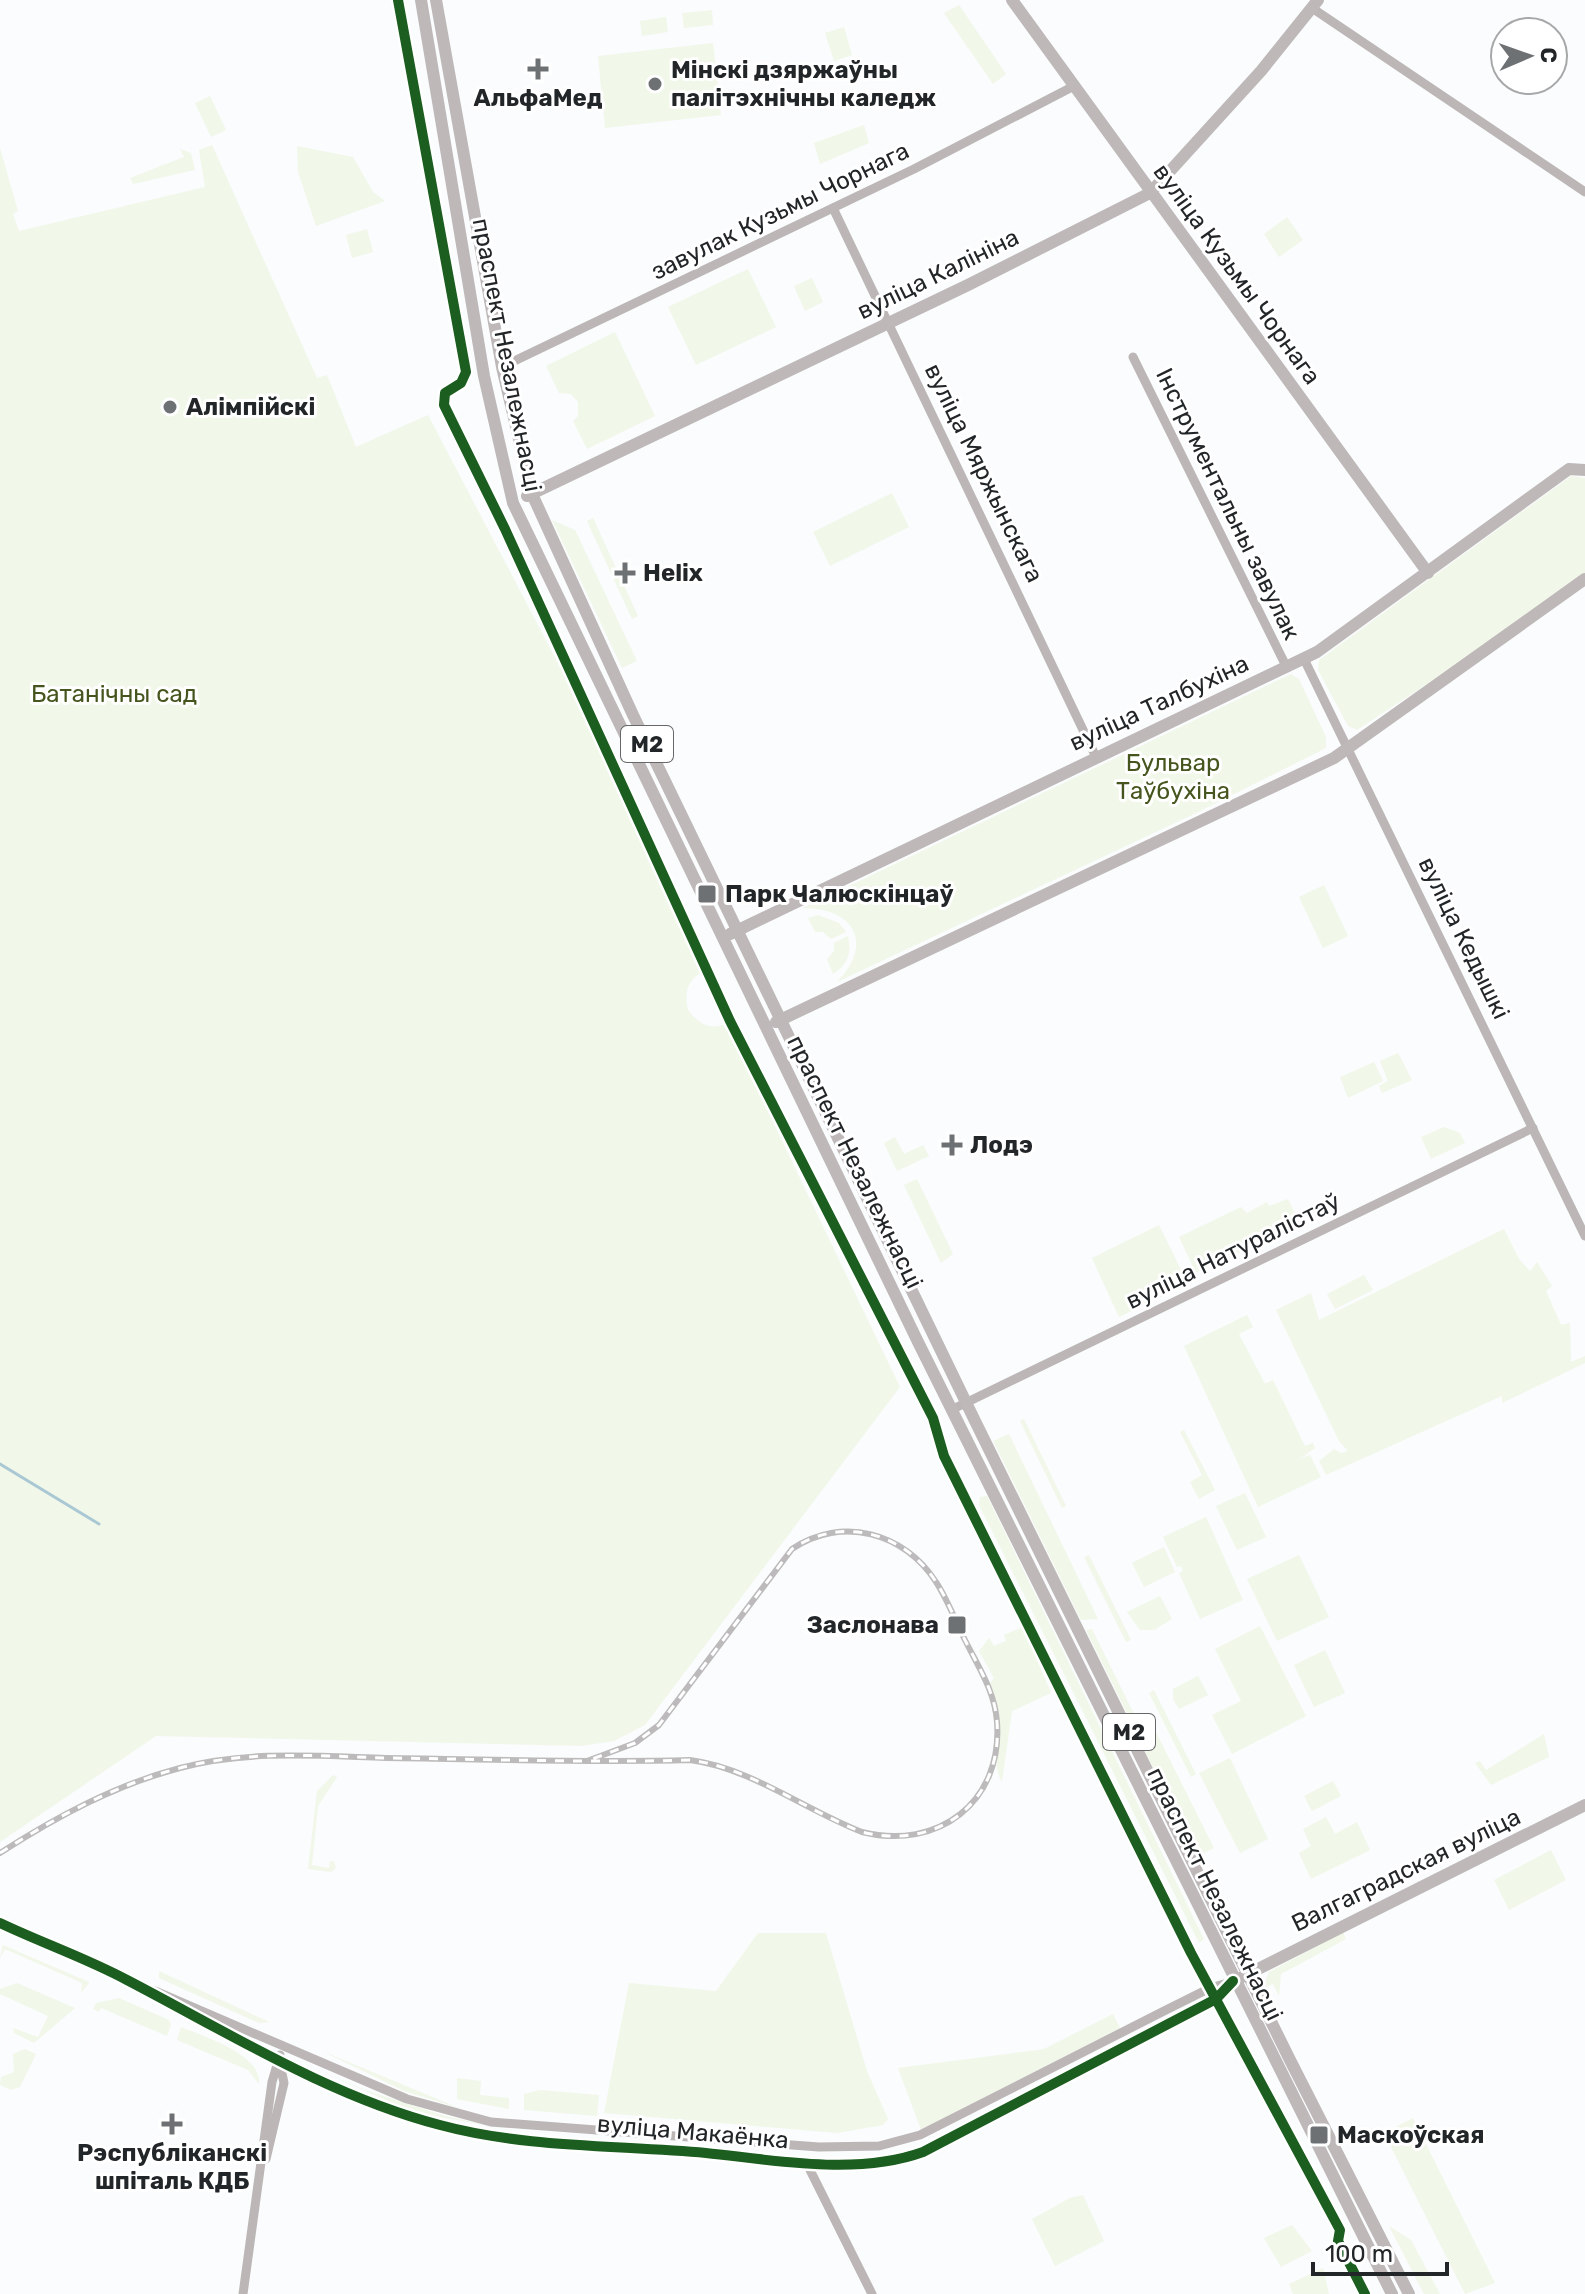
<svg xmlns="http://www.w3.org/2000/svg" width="1585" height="2294" viewBox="0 0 1585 2294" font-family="Rubik,sans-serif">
	<rect width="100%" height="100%" fill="#fafcfd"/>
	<!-- green -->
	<g fill="#f1f7e9">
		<polygon points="959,5 1006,74 993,84 944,13"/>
		<polygon points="712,10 713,25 684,28 682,13"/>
		<polygon points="666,17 668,32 642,36 640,21"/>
		<polygon points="844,27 852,55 834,61 825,33"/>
		<polygon points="713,43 721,115 605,128 598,56"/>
		<polygon points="210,96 226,130 211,137 195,103"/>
		<polygon points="864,125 869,143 820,164 814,143"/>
		<path d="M 212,145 L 317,378 L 327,375 L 356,447 L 428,415 L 561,669 L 703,971 C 687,981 684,992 688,1010 C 699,1024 709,1030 726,1024 L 900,1387 L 645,1725 L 614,1741 L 581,1746 L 156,1736 L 0,1842 L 0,148 L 18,211 L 13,214 L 19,231 L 205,187 L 199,150 Z"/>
		<polygon points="297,146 353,157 373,192 385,201 316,226 298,172"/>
		<polygon points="180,149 191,153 195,170 133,184 130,178 184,157"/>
		<polygon points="1287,217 1303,240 1279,257 1264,234"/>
		<polygon points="367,229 373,252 352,258 346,235"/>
		<polygon points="748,269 776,327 696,365 668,307"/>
		<polygon points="812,278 823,302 805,311 794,286"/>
		<polygon points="615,332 655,416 587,449 573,421 578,416 578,402 571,394 559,393 546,366"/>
		<polygon points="1571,476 1585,478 1585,574 1477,651 1357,730 1348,726 1318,670 1319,660"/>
		<polygon points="892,493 909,527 830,566 813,532"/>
		<polygon points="593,518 638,616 632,619 587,521"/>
		<polygon points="552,520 575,530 637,661 622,668"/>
		<path d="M 1291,674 L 1299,679 L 1326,737 L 1326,748 L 1194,814 L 837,982 C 874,944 855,908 803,908 Z"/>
		<polygon points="1324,885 1348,936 1323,948 1299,897"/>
		<polygon points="818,915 839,923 846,932 831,939 823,932 815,932 808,918"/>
		<path d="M 848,936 C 852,953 848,964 833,974 L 827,959 L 834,951 L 834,943 Z"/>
		<polygon points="1398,1053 1412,1080 1382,1093 1379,1086 1388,1081 1380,1061"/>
		<polygon points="1374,1062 1383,1081 1348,1098 1340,1077"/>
		<polygon points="1444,1127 1460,1133 1465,1143 1431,1159 1421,1137"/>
		<polygon points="895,1137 904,1154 923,1145 929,1156 897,1171 884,1143"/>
		<polygon points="917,1179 953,1254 941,1263 904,1185"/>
		<polygon points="1288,1199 1300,1224 1196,1273 1179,1237 1241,1207 1247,1213 1267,1202 1269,1206"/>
		<polygon points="1159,1225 1188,1284 1119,1317 1092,1258"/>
		<polygon points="1504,1229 1519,1259 1530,1271 1537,1262 1552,1286 1546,1291 1561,1325 1570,1323 1571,1362 1585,1356 1585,1363 1502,1403 1502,1396 1326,1475 1319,1461 1334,1449 1341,1453 1348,1451 1339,1441 1276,1310 1311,1293 1319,1320"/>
		<polygon points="1364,1275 1373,1290 1335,1309 1327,1294"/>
		<polygon points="1247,1315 1253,1327 1239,1334 1265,1384 1273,1380 1305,1446 1313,1443 1315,1448 1300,1459 1310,1455 1321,1477 1258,1507 1184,1346"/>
		<polygon points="1024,1419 1066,1506 1062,1508 1020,1421"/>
		<polygon points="1184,1430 1215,1490 1199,1499 1190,1482 1202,1475 1180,1432"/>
		<polygon points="1009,1434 1098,1619 1081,1620 993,1441"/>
		<polygon points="1245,1493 1266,1537 1237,1550 1216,1506"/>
		<polygon points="987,1496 1204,1939 1199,1943 979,1505 980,1497"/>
		<polygon points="1206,1517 1243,1600 1200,1619 1179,1573 1183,1571 1181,1566 1177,1567 1163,1537"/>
		<polygon points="1164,1547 1175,1572 1144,1587 1132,1563"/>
		<polygon points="1089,1555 1131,1640 1126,1642 1084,1557"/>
		<polygon points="1299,1555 1329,1617 1277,1641 1247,1579"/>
		<polygon points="1160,1596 1172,1619 1154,1630 1140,1630 1127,1612"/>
		<polygon points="1260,1626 1306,1716 1232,1754 1212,1715 1241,1701 1215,1649"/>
		<path d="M 1023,1627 L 1051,1693 L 1012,1711 L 1002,1782 C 988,1758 1006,1719 990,1683 L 994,1678 L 979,1651 L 989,1638 L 994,1646 L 1006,1641 L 1004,1635 Z"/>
		<polygon points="1092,1629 1141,1728 1137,1734 1086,1630"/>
		<polygon points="1325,1650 1345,1693 1314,1707 1294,1665"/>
		<polygon points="1198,1676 1208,1695 1179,1709 1173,1699 1173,1689"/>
		<polygon points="1154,1690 1196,1774 1191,1777 1149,1693"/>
		<polygon points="1155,1730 1214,1848 1197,1856 1142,1745"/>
		<polygon points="1544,1734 1549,1757 1491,1785 1475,1763 1480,1761 1486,1770"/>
		<polygon points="1230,1758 1268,1839 1240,1853 1199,1773"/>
		<polygon points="333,1775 337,1777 318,1806 312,1865 329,1868 330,1861 334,1861 336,1868 331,1872 308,1869 317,1791"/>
		<polygon points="1333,1781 1341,1796 1312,1811 1304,1796"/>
		<polygon points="1326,1817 1335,1834 1357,1822 1370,1850 1311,1879 1299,1853 1311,1846 1303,1829"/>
		<polygon points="1551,1850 1566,1880 1509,1910 1494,1880"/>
		<polygon points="1343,1932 1346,1939 1281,1974 1279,1996 1273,1984 1268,1986 1273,2004 1264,1985 1269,1972"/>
		<polygon points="758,1933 826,1933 867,2071 888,2119 883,2125 837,2133 604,2113 629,1983 716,1991"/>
		<polygon points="3,1945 89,1982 89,1983 81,1993 82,1983 5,1949 0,1958"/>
		<polygon points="159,1971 269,2022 259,2023 159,1978"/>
		<polygon points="17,1983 75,2008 34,2043 14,2033 13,2028 38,2037 48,2016 0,1994 0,1989"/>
		<polygon points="119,1998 169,2020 171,2024 167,2036 101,2008 99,2012 93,2009 96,2003"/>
		<polygon points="1113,2014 1120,2028 921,2130 898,2068 1044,2049"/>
		<path d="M 181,2027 C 204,2037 262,2054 259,2084 L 248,2070 L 177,2040 Z"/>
		<polygon points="25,2049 36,2054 20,2087 11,2090 0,2085 1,2077 14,2072 13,2054"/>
		<polygon points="322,2051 459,2108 404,2091"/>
		<polygon points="314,2068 365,2090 445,2116 501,2128 413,2112"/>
		<polygon points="457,2078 481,2081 480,2095 509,2098 509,2109 457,2099"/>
		<polygon points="540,2090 599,2095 597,2116 524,2110 524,2094"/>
		<polygon points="1413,2118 1495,2283 1465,2294 1384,2133"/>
		<polygon points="1083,2195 1104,2241 1055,2266 1032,2219 1070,2198"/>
		<polygon points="1292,2225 1312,2251 1281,2267 1264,2238"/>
		<polygon points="1389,2226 1411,2240 1440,2294 1424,2294"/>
		<polygon points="1323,2268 1329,2294 1293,2294 1289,2284"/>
	</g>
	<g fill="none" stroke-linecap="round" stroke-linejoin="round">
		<!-- stream -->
		<polyline stroke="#aac8d4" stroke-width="3" points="0,1464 99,1524"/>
		<!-- minor -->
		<g stroke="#bcb6b6" stroke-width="9">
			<polyline points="1312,8 1585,192"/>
			<polyline points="833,208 1096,757"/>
			<polyline points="1133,357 1287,668"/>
			<polyline points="502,367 914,169 1074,86"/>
			<polyline points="1304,659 1585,1236"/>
			<polyline points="951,1410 1533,1128"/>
			<path d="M 0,1923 C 42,1943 86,1958 127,1980 C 229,2033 329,2096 440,2125 C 525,2148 618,2145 706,2153 C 774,2160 857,2176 923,2152 L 1216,1999 L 1233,1981"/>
			<polyline points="155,1991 407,2099 491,2122 819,2147 879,2146 920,2135 1164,2011 1210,1988 1231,1982"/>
			<polyline points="266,2159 284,2083 280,2064"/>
			<polyline points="810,2162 810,2170 872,2294"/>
			<polyline points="243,2294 272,2082 280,2055"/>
		</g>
		<!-- major -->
		<g stroke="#beb8b9" stroke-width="12">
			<polyline points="421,0 484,376 513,503 918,1342 1392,2294"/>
			<polyline points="436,0 502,367 532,494 633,715 976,1423 1290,2060 1409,2294"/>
			<polyline points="1012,0 1428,573"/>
			<polyline points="527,496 968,285 1150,193 1261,71 1318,0"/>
			<polyline points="730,934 1317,652 1569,469 1585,470"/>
			<polyline points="776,1022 1334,758 1585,579"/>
			<polyline points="1240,1978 1585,1805"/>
		</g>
		<defs>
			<path id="rail" d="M 0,1853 C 56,1817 115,1785 180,1768 C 247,1750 318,1756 386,1758 C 487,1759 588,1763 690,1760 C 751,1768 805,1810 862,1832 C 938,1851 1003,1802 997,1722 C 995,1692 979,1668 966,1642 C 956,1623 948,1600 936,1582 C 905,1533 842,1515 792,1549 L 659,1725 L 635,1743 L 587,1761"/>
		</defs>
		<!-- rail casing -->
		<use href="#rail" stroke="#bcbaba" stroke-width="6"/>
		<!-- rail -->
		<use href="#rail" stroke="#fff" stroke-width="3" stroke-dasharray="9" stroke-linecap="butt"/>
		<defs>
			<g id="cycleway">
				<polyline points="398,0 466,372 461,383 445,393 444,405 505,529 730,1021 933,1418 944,1456 1191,1953 1340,2230 1338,2241 1365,2294"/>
				<path d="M 0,1923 C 42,1943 86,1958 127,1980 C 229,2033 329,2096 440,2125 C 525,2148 618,2145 706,2153 C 774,2160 857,2176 923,2152 L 1216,1999 L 1233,1981"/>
			</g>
		</defs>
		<!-- cycleway casing -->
		<use href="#cycleway" stroke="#fff" stroke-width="15"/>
		<!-- cycleway -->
		<use href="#cycleway" stroke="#1b5e20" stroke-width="10"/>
	</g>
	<!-- markers -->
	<g fill="#6e7173" stroke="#fff" stroke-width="3">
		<path d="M534 57h8v8h8v8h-8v8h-8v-8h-8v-8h8z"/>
		<circle cx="655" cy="84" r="8"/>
		<circle cx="170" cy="407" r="8"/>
		<path d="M621 561h8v8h8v8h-8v8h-8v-8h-8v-8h8z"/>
		<rect x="697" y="884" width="20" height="20" rx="4"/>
		<path d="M948 1133h8v8h8v8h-8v8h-8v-8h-8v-8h8z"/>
		<rect x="947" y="1615" width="20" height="20" rx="4"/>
		<path d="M168 2112h8v8h8v8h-8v8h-8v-8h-8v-8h8z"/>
		<rect x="1309" y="2125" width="20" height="20" rx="4"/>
	</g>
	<g text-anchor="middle" stroke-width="6" stroke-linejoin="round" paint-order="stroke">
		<!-- shield labels -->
		<g fill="#fff" stroke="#656768" stroke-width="2">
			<rect x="621" y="726" width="52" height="36" rx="6"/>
			<rect x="1103" y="1714" width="52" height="36" rx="6"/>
		</g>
		<g font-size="22" font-weight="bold" fill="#232628">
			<text x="647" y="752">М2</text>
			<text x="1129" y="1740">М2</text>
		</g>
		<!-- poi labels -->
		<g font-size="24" font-weight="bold" fill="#232628" stroke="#fff" text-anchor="start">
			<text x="671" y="78">Мінскі дзяржаўны<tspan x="671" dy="28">палітэхнічны каледж</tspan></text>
			<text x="538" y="106" text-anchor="middle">АльфаМед</text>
			<text x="186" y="415">Алімпійскі</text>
			<text x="643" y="581">Helix</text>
			<text x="725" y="902">Парк Чалюскінцаў</text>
			<text x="970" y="1153">Лодэ</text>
			<text x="939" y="1633" text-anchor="end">Заслонава</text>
			<text x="1337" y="2143">Маскоўская</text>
			<text x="172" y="2161" text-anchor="middle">Рэспубліканскі<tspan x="172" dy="28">шпіталь КДБ</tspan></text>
		</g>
		<!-- street labels -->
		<g font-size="24" fill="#232628" stroke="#fff">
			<text transform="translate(780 211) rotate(-26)" y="8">завулак Кузьмы Чорнага</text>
			<text transform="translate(938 274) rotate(-26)" y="8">вуліца Калініна</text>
			<text transform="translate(1237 274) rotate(54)" y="8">вуліца Кузьмы Чорнага</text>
			<text transform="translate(507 355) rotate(79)" y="8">праспект Незалежнасці</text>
			<text transform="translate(984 473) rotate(64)" y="8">вуліца Мяржынскага</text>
			<text transform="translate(1228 504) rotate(64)" y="8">Інструментальны завулак</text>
			<text transform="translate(1159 703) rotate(-25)" y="8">вуліца Талбухіна</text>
			<text transform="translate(1464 938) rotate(64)" y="8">вуліца Кедышкі</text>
			<text transform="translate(855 1162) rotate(64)" y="8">праспект Незалежнасці</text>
			<text transform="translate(1233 1251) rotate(-26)" y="8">вуліца Натуралістаў</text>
			<text transform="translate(1406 1870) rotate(-26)" y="8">Валгаградская вуліца</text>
			<text transform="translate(1215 1894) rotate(64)" y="8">праспект Незалежнасці</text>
			<text transform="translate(693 2132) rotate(5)" y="8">вуліца Макаёнка</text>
		</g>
		<!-- park labels -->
		<g font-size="24" fill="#45551d" stroke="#fff">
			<text x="114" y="702">Батанічны сад</text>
			<text x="1173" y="771">Бульвар<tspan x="1173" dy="28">Таўбухіна</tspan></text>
		</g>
	</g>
	<!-- north arrow -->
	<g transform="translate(1529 56) rotate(88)"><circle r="38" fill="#ffffff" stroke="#a7a8a9" stroke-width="2"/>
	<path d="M0-6L14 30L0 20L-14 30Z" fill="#6e7173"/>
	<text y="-12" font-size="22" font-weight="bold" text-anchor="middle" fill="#232628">С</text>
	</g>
	<!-- scale -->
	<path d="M1313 2262v12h134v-12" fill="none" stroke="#232628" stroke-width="4"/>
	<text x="1325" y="2262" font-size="24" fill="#232628" stroke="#ffffff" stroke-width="6" paint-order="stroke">100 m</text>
</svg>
